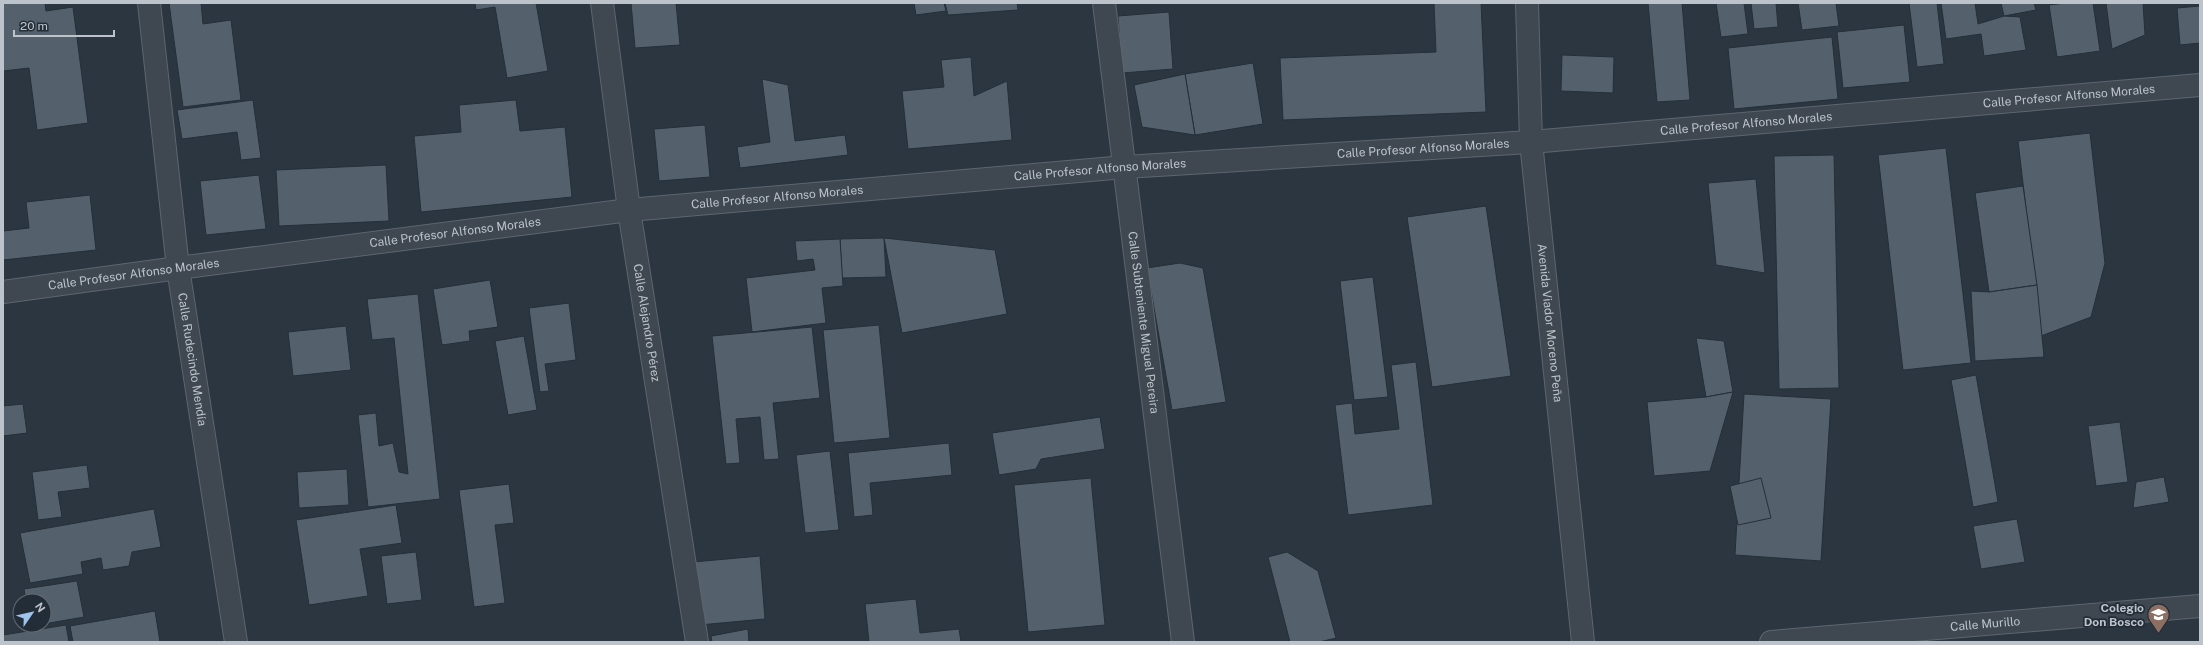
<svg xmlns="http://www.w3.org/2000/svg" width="2203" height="645" viewBox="0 0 2203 645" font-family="'Public Sans',sans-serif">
	<rect width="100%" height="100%" fill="#2b3641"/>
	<!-- building -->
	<g fill="#54616c" stroke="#252f39">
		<polygon points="3,3 45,3 46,11 73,7 88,123 37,130 29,68 3,71"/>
		<polygon points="169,3 201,3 203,24 231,20 241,100 183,107"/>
		<polygon points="475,3 536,3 548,71 507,78 495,7 476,10"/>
		<polygon points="631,3 676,3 680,45 635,48"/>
		<polygon points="914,3 944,3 946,11 916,15"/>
		<polygon points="945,3 1017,3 1018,10 948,15"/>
		<polygon points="1434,3 1481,3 1486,112 1283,120 1280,58 1436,52"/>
		<polygon points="1648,3 1682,3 1690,100 1657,102"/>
		<polygon points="1716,3 1744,3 1748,34 1721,37"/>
		<polygon points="1751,3 1776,3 1778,27 1754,29"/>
		<polygon points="1798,3 1836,3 1839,26 1802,30"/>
		<polygon points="1909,3 1937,3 1944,64 1917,67"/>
		<polygon points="1941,3 1975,3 1978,24 2004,16 2020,17 2026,50 1984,56 1981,34 1946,39"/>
		<polygon points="2001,3 2034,3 2036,10 2004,16"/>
		<polygon points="2066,3 2093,3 2100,51 2057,57 2049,5"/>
		<polygon points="2106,3 2143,3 2145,35 2112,49"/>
		<polygon points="2200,6 2200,43 2180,45 2177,8"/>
		<polygon points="1169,12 1173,69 1122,73 1118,16"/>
		<polygon points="1904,25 1910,82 1843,88 1837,32"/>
		<polygon points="1832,37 1838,99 1734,109 1728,48"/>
		<polygon points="1562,55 1614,57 1613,93 1561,91"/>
		<polygon points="971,57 974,96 1007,81 1012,140 908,149 902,91 944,87 941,60"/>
		<polygon points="1253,63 1263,124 1195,135 1185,74"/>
		<polygon points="1185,74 1195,135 1142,127 1134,85"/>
		<polygon points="762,79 788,85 795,141 845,135 848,155 740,168 737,147 770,142"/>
		<polygon points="253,100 261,158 241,160 237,132 182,139 177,110"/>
		<polygon points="516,100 520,131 565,127 572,197 421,212 414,136 461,132 459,105"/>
		<polygon points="705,125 710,177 659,181 654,129"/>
		<polygon points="2090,133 2105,263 2091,317 2041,336 2018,141"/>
		<polygon points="1946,148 1971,363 1903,370 1878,155"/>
		<polygon points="1834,155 1839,388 1779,389 1774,156"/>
		<polygon points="386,165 389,221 279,226 276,170"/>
		<polygon points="259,175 266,229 206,235 200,181"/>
		<polygon points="1756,179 1765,273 1716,265 1708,183"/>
		<polygon points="2023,186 2037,285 1989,292 1975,193"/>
		<polygon points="90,195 96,250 3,260 3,231 29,228 26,202"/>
		<polygon points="1486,206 1511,376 1432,387 1407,217"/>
		<polygon points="884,238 886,277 842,278 840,239"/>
		<polygon points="884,238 995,250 1007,314 902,333"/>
		<polygon points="840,239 843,286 822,288 826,323 752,332 746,278 815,270 813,259 797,261 795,241"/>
		<polygon points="1180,263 1203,268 1226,402 1172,410 1147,268"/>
		<polygon points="1373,277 1388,397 1354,400 1340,281"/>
		<polygon points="490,280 498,327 469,331 470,341 442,345 433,289"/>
		<polygon points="2037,285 2044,357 1975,361 1971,291 1989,292"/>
		<polygon points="418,294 440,499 368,507 358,415 376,413 379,446 393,443 399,472 408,474 394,338 372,340 367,299"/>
		<polygon points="569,303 576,360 545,364 549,391 540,392 529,308"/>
		<polygon points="879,325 890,438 834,443 823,330"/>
		<polygon points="346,326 351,370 293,376 288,332"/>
		<polygon points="812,327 820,398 773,403 779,459 764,460 760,417 736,419 740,463 726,464 712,336"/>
		<polygon points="524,336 537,410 508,415 495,341"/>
		<polygon points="1696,338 1724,341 1733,392 1706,397"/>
		<polygon points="1416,362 1433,505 1348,515 1335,405 1352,403 1355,434 1399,429 1391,365"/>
		<polygon points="1976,375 1998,502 1973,507 1951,380"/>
		<polygon points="1733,392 1710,471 1654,476 1647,402 1706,397"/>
		<polygon points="1744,394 1831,399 1821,561 1735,555"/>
		<polygon points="23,404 27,433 3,436 3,406"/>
		<polygon points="1100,417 1105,449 1041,459 1036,469 999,475 992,433"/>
		<polygon points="2120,422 2128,482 2096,486 2088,426"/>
		<polygon points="949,443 952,475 870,483 873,515 854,517 848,453"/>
		<polygon points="830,451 839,530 805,533 796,455"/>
		<polygon points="87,465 90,488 58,492 62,517 38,520 32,472"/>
		<polygon points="347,469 349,505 299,508 297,472"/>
		<polygon points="2164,477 2169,502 2133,508 2136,482"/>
		<polygon points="1091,478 1105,625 1028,632 1014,485"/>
		<polygon points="1761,478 1771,518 1738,525 1730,486"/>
		<polygon points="509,484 514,523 495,525 505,603 474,607 459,490"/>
		<polygon points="396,505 402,543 360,549 368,596 309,605 296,520"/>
		<polygon points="154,509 161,547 132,552 129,566 103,570 101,558 81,562 83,574 30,583 20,533"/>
		<polygon points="2017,519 2025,562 1981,569 1973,526"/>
		<polygon points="416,552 422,600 387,604 381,556"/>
		<polygon points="1287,552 1318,571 1336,638 1319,642 1290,642 1268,557"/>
		<polygon points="760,556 765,619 699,625 693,562"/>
		<polygon points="77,581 84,617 44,624 44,601 26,601 24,589"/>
		<polygon points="916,599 920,633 959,629 961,642 869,642 865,604"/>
		<polygon points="155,611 160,642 73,642 70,626"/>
		<polygon points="66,625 69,642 3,642 3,635"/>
		<polygon points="748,629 749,642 712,642 711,636"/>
	</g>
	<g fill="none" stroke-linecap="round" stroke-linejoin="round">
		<defs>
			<g id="minor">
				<path id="s1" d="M 149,3 L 178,268 L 236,642"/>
				<path id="s2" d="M 602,3 L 629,210 L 697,642"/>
				<path id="s3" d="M 1104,3 L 1183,642"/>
				<path id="s4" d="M 1527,3 L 1531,142 L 1583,642"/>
				<path id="s5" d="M 3,292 L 178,268 L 629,210 L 1125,167 L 1531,142 L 2200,85"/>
				<path id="s6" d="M 1771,642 L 2200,606"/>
			</g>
		</defs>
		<!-- minor casing -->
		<use href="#minor" stroke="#5d666f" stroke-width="24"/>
		<!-- minor -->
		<use href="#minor" stroke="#3f4851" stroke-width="22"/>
	</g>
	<!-- icons -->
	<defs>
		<symbol id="school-pin" viewBox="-11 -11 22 30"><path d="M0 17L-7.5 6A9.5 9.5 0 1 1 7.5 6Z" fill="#8d6e63" stroke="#232d37"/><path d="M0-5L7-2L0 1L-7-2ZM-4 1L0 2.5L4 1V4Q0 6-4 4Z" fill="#fff"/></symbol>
	</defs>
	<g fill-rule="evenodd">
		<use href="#school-pin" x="2146" y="602" width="25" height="34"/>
	</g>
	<g text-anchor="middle" stroke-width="3.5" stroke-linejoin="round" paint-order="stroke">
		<!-- street labels -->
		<g font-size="12" fill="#bcc3cb" stroke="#232d37">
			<text dy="4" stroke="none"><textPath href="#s5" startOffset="2076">Calle Profesor Alfonso Morales</textPath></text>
			<text dy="4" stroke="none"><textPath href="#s5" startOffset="1752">Calle Profesor Alfonso Morales</textPath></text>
			<text dy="4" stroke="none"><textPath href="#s5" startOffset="1428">Calle Profesor Alfonso Morales</textPath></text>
			<text dy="4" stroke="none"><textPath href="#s5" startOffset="1104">Calle Profesor Alfonso Morales</textPath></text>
			<text dy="4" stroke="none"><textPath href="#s5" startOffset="780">Calle Profesor Alfonso Morales</textPath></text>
			<text dy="4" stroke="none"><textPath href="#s5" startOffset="456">Calle Profesor Alfonso Morales</textPath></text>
			<text dy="4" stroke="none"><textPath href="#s5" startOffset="132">Calle Profesor Alfonso Morales</textPath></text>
			<text dy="4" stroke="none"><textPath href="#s3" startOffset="322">Calle Subteniente Miguel Pereira</textPath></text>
			<text dy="4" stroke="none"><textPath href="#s2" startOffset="323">Calle Alejandro Pérez</textPath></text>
			<text dy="4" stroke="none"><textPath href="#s4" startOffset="321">Avenida Viador Moreno Peña</textPath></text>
			<text dy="4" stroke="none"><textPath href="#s1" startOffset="359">Calle Rudecindo Mendía</textPath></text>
			<text dy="4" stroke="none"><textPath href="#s6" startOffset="215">Calle Murillo</textPath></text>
		</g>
		<!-- poi labels -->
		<g font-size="12" font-weight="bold" fill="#bcc3cb" stroke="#232d37" text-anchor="end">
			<text x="2144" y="612">Colegio<tspan x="2144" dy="14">Don Bosco</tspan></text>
		</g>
	</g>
	<!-- border -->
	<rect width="2203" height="645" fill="none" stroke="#bcc3cb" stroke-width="8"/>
	<!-- north arrow -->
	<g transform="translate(32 613) rotate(56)"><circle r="19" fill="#232d37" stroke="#606972"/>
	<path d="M0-3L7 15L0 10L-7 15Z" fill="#9fc3ed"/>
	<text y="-6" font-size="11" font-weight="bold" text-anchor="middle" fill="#bcc3cb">N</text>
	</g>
	<!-- scale -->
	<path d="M14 30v6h100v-6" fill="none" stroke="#bcc3cb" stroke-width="2"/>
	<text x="20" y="30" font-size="12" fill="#bcc3cb" stroke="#232d37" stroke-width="3" paint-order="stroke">20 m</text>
</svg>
